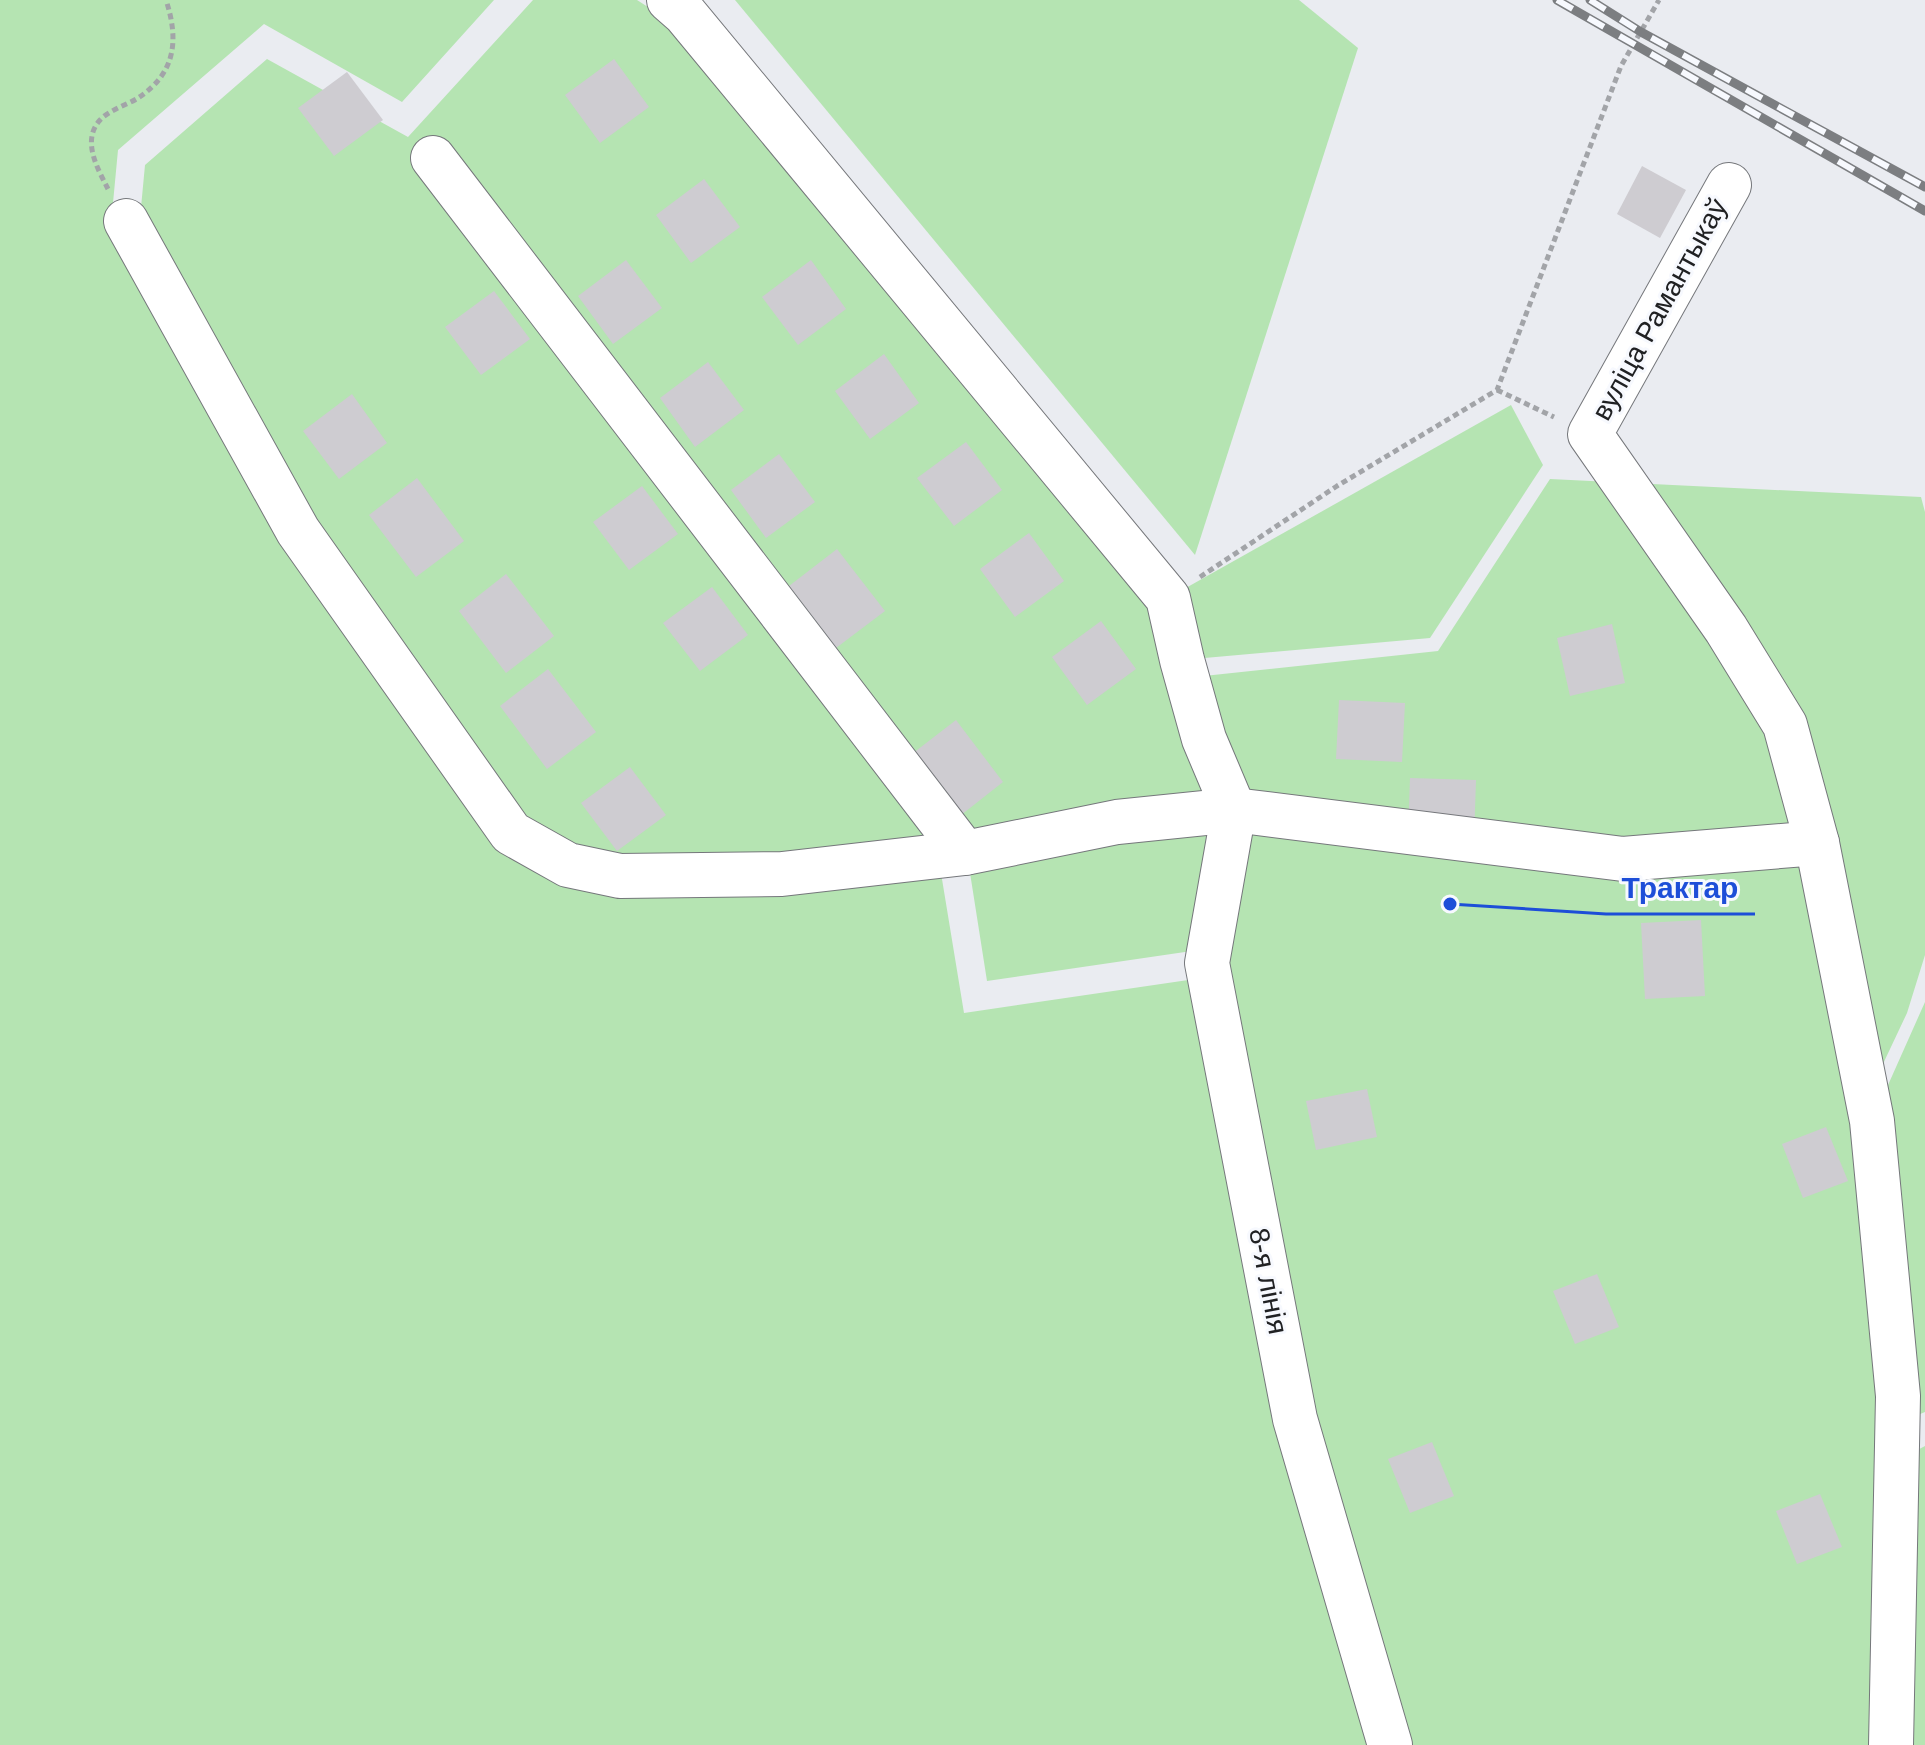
<svg xmlns="http://www.w3.org/2000/svg" width="1925" height="1745" viewBox="0 0 1925 1745" font-family="Arial,sans-serif">
	<rect width="100%" height="100%" fill="#eaecf1"/>
	<!-- green -->
	<g fill="#b5e4b2">
		<polygon points="0,0 494,0 402,102 264,24 118,150 111,224 502,845 617,891 941,873 964,1013 1195,979 1376,1745 0,1745"/>
		<polygon points="533,0 637,0 676,25 1156,605 1185,678 1438,651 1550,479 1921,497 1925,512 1925,955 1907,1013 1857,1119 1872,1121 1925,1002 1925,1412 1908,1419 1908,1455 1925,1446 1925,1745 1405,1745 1309,1415 1219,947 987,981 965,841 622,862 520,821 310,523 140,218 145,165 267,59 408,137"/>
		<polygon points="735,0 1299,0 1358,48 1195,555"/>
		<polygon points="1511,405 1543,465 1430,638 1182,660 1168,598"/>
	</g>
	<!-- building -->
	<g fill="#ceccd1">
		<polygon points="614,59 649,107 600,143 565,95"/>
		<polygon points="347,72 383,120 334,156 298,108"/>
		<polygon points="1642,166 1686,190 1660,238 1617,214"/>
		<polygon points="704,179 740,227 691,263 656,215"/>
		<polygon points="626,260 662,308 613,344 578,296"/>
		<polygon points="811,260 846,309 798,345 762,297"/>
		<polygon points="494,291 530,339 481,375 445,327"/>
		<polygon points="884,354 919,403 870,439 835,391"/>
		<polygon points="708,362 744,410 695,447 660,398"/>
		<polygon points="352,394 387,443 339,479 303,431"/>
		<polygon points="966,442 1002,490 954,526 917,478"/>
		<polygon points="779,454 815,502 766,538 731,490"/>
		<polygon points="417,478 464,541 416,577 369,515"/>
		<polygon points="642,486 678,534 629,570 593,522"/>
		<polygon points="1029,533 1064,581 1015,617 980,569"/>
		<polygon points="837,549 885,611 836,648 789,586"/>
		<polygon points="506,574 554,636 506,673 459,611"/>
		<polygon points="712,587 748,635 700,671 663,623"/>
		<polygon points="1101,621 1136,669 1087,705 1052,657"/>
		<polygon points="1612,624 1625,683 1570,696 1557,638"/>
		<polygon points="548,669 596,732 547,769 500,706"/>
		<polygon points="1339,700 1405,703 1402,762 1336,759"/>
		<polygon points="956,720 1003,782 956,819 908,757"/>
		<polygon points="630,767 666,815 617,851 581,803"/>
		<polygon points="1410,778 1476,780 1474,839 1408,836"/>
		<polygon points="1701,920 1705,996 1645,999 1641,923"/>
		<polygon points="1367,1089 1377,1137 1316,1150 1306,1101"/>
		<polygon points="1826,1127 1848,1181 1803,1198 1782,1144"/>
		<polygon points="1597,1274 1619,1327 1575,1344 1553,1291"/>
		<polygon points="1432,1442 1454,1496 1410,1513 1388,1459"/>
		<polygon points="1820,1494 1842,1547 1797,1564 1776,1511"/>
	</g>
	<g fill="none" stroke-linecap="round" stroke-linejoin="round">
		<defs>
			<g id="minor">
				<polyline points="669,0 685,14 1168,598 1182,660 1204,739 1234,810"/>
				<polyline points="433,158 965,853 1117,822 1234,810 1623,859 1817,843"/>
				<polyline points="1729,185 1590,434 1726,629 1785,725 1817,843 1872,1121 1898,1396 1891,1745"/>
				<polyline points="126,221 298,531 511,833 568,865 620,876 782,874 965,853"/>
				<polyline points="1234,810 1207,963 1295,1419 1390,1745"/>
			</g>
		</defs>
		<!-- minor casing -->
		<use href="#minor" stroke="#75777b" stroke-width="46"/>
		<!-- path -->
		<g stroke="#a2a4a8" stroke-width="5" stroke-dasharray="6 4" stroke-linecap="butt">
			<path d="M 108,189 C 98,169 81,141 100,120 C 109,110 127,105 138,98 C 176,73 179,40 166,0"/>
			<polyline points="1497,390 1554,417"/>
			<polyline points="1200,577 1337,486 1497,390 1621,66 1659,0"/>
		</g>
		<!-- minor -->
		<use href="#minor" stroke="#fff" stroke-width="44"/>
		<defs>
			<g id="rail">
				<polyline points="1557,0 1925,211"/>
				<polyline points="1590,0 1641,32 1925,187"/>
			</g>
		</defs>
		<!-- rail casing -->
		<use href="#rail" stroke="#7c7e81" stroke-width="9"/>
		<!-- rail -->
		<use href="#rail" stroke="#f7f9fe" stroke-width="6" stroke-dasharray="18" stroke-linecap="butt"/>
	</g>
	<g text-anchor="middle" stroke-width="6" stroke-linejoin="round" paint-order="stroke">
		<!-- street labels -->
		<g font-size="28" fill="#202123" stroke="#f7f9fe">
			<text transform="translate(1659 309) rotate(-61)" y="10">вуліца Рамантыкаў</text>
			<text transform="translate(1269 1281) rotate(79)" y="10">8-я лінія</text>
		</g>
	</g>
	<!-- callouts -->
	<path fill="none" stroke="#1d4ed8" stroke-width="3" d="M1450 904L1606 914H1755"/>
	<circle fill="#1d4ed8" stroke="#f7f9fe" stroke-width="3" cx="1450" cy="904" r="8"/>
	<g font-size="30" text-anchor="middle" font-weight="bold" fill="#1d4ed8" stroke="#f7f9fe" stroke-width="6" stroke-linejoin="round" paint-order="stroke">
		<text x="1680" y="898">Трактар</text>
	</g>
</svg>
